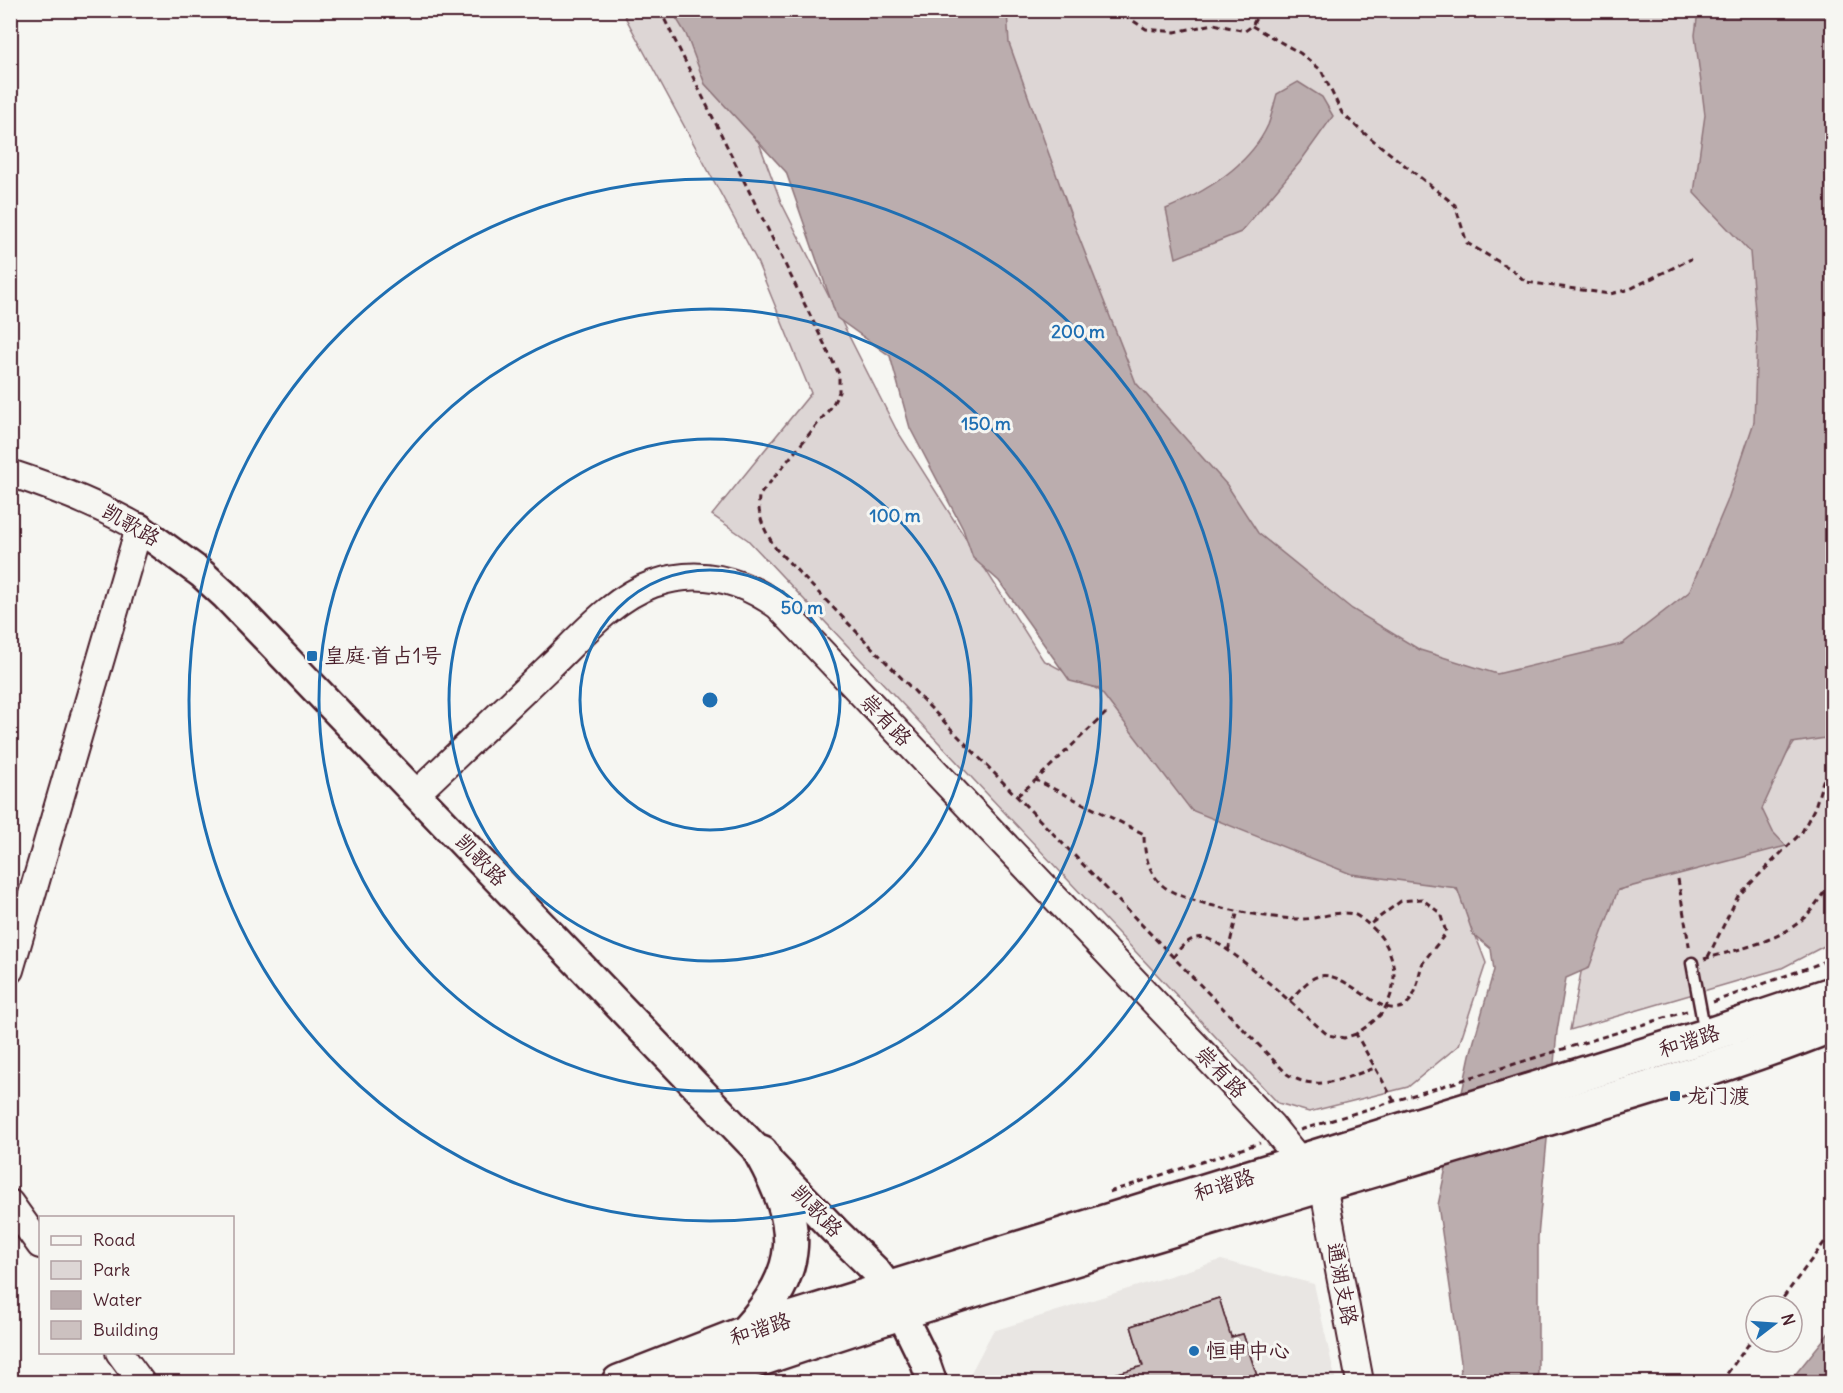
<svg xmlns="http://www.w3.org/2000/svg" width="1843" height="1393" viewBox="0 0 1843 1393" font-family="Delius,'LXGW WenKai TC',sans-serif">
	<rect width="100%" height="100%" fill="#f6f6f2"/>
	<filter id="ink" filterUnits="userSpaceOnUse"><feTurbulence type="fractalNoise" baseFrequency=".0167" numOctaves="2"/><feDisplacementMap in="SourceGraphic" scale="12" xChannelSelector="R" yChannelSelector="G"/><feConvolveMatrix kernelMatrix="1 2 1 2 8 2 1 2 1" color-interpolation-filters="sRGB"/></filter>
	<g filter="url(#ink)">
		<!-- built -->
		<polygon fill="#e9e6e3" points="1221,1260 1314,1284 1336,1382 966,1382 993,1331"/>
		<!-- green -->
		<g fill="#ddd6d5" stroke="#947a80" stroke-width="1.5">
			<polygon points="622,11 710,11 781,202 896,429 1043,660 1435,872 1459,892 1486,963 1459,1045 1408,1087 1309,1112 1278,1103 748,540 712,515 811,393 756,259"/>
			<polygon points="961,11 1734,11 1800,365 1745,586 1526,706 1239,580 1036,267"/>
			<polygon points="1832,718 1832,942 1782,968 1570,1030 1595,899 1722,853 1802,731"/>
		</g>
		<!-- water -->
		<g fill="#bbadae" stroke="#8e747a" stroke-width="1.5">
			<polygon points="672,11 1007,11 1009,43 1078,235 1136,383 1227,485 1258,533 1352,609 1420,650 1497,674 1622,644 1689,592 1727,502 1754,422 1757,335 1750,252 1694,193 1705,115 1695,35 1698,11 1832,11 1832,737 1792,743 1762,809 1773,832 1786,846 1618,890 1589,968 1566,978 1557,1031 1538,1237 1538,1382 1460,1382 1461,1362 1438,1205 1470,1055 1494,970 1491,949 1473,934 1457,888 1351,874 1191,810 1098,688 1070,681 999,581 973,558 963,529 910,428 890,356 837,318 786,172 705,84 686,34"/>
			<path d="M 1298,82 L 1322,97 L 1333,116 L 1300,162 L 1241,232 L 1176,258 L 1166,209 C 1205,192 1250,165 1268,125 C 1272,115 1274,104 1277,94 Z"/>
			<polygon points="1832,1329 1832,1382 1789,1382"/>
		</g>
		<!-- building -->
		<g fill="#ccc1c0" stroke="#4a1f2b" stroke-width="1.5">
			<polygon points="1219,1298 1231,1337 1243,1334 1259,1382 1106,1382 1104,1377 1143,1366 1131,1326"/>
			<polygon points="1219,1298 1231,1337 1243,1334 1259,1382 1106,1382 1104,1377 1143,1366 1131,1326"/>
		</g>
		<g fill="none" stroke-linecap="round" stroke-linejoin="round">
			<defs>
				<polyline id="service" points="1692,963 1705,1033"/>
				<g id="tertiary">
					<path d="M 10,473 C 56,488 98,504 139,528 L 10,970"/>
					<path d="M 417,793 C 460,752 503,711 546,670 C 578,640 611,599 653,584 C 698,568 741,579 778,606 L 1272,1126 L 1300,1161"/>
					<polyline points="1323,1185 1360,1382"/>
					<polyline points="10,1203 40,1245"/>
					<polyline points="119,1352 141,1382"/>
				</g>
				<polyline id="secondary" points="139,528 202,574 226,596 835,1231 875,1270 889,1288 925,1362 932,1382"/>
				<g id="primary">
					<path d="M 745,1333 C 804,1268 802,1227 761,1153"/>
					<polyline points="619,1382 745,1333 1706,1036 1832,994"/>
					<path d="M 694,1382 C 941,1295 1193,1224 1444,1149 C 1574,1110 1707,1075 1832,1025"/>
				</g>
			</defs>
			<!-- service casing -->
			<use href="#service" stroke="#4a1f2b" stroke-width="15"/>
			<!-- tertiary casing -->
			<use href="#tertiary" stroke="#4a1f2b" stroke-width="30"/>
			<!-- secondary casing -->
			<use href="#secondary" stroke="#4a1f2b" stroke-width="33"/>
			<!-- primary casing -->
			<use href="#primary" stroke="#4a1f2b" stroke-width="38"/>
			<!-- path -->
			<g stroke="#4a1f2b" stroke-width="3" stroke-dasharray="6 4.5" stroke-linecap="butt">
				<path d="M 660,10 L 839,374 L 839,392 L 832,406 L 759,496 C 757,518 765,531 776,549 L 1287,1074 C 1316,1093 1344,1078 1375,1068"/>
				<polyline points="1116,10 1146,29 1175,32 1214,24 1245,31 1252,26 1260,10"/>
				<polyline points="1252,26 1300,53 1321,70 1342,113 1359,129 1455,205 1467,243 1511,269 1526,282 1610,294 1630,289 1691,259"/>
				<path d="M 1106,713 L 1036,780 L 1144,834 C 1144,854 1148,871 1162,885 C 1182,904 1274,920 1303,919 C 1319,919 1337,910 1353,914 C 1358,915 1364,921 1368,924 C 1395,945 1402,980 1384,1010 C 1377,1020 1366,1027 1356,1034 L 1394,1101"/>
				<polyline points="1017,796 1036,780"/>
				<polyline points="1678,879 1690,951"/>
				<polyline points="1228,951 1238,910"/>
				<polyline points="1708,957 1738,896 1802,832 1815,807 1823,781 1832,769"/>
				<path d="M 1173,958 C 1180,947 1191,935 1205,938 C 1228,942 1305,1016 1328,1035 L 1344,1038 L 1356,1034"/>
				<path d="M 1704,959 C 1738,949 1780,942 1806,916 C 1816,906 1822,893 1832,883"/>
				<path d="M 1289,1001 C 1296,994 1304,984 1312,979 C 1341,961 1378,1021 1404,1006 C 1418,997 1417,979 1422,965 C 1424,959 1441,941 1446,932 L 1440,913 L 1422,899 L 1401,901 L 1369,925"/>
				<polyline points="1713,1002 1832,959"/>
				<polyline points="1300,1130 1687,1011"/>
				<polyline points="1109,1192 1260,1143"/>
				<polyline points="1777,1306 1832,1232"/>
				<polyline points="1721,1382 1756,1334"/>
			</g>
			<!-- service -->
			<use href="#service" stroke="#f6f6f2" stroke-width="10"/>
			<!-- tertiary -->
			<use href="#tertiary" stroke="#f6f6f2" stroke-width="26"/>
			<!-- secondary -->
			<use href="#secondary" stroke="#f6f6f2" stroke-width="28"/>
			<!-- primary -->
			<use href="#primary" stroke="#f6f6f2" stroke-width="33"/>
		</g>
	</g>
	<!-- distance rings -->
	<g fill="none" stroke="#1f6fb2" stroke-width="3">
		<circle cx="710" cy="700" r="130"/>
		<circle cx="710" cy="700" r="261"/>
		<circle cx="710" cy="700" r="391"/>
		<circle cx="710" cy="700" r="521"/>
	</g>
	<!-- markers -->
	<g fill="#1f6fb2" stroke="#f6f6f2" stroke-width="2">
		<rect x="306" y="650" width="12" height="12" rx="3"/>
		<rect x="1669" y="1090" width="12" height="12" rx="3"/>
		<circle cx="1194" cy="1351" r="6"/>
	</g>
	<g text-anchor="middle" stroke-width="6" stroke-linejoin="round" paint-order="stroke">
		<!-- street labels -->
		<g font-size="21" fill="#4a1f2b" stroke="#f6f6f2">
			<text transform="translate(131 525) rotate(30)" y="7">凯歌路</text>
			<text transform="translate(886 720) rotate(46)" y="7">崇有路</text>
			<text transform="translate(481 860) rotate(46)" y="7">凯歌路</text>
			<text transform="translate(1689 1041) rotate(-18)" y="7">和谐路</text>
			<text transform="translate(1221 1072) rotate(46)" y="7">崇有路</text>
			<text transform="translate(1224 1185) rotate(-17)" y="7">和谐路</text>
			<text transform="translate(817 1211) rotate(46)" y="7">凯歌路</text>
			<text transform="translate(1342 1284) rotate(79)" y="7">通湖支路</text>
			<text transform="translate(760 1329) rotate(-18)" y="7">和谐路</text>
		</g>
		<!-- poi labels -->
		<g font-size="21" fill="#4a1f2b" stroke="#f6f6f2" text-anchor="start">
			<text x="324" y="663">皇庭·首占1号</text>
			<text x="1687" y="1103">龙门渡</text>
			<text x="1206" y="1358">恒申中心</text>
		</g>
	</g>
	<circle cx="710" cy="700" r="9" fill="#1f6fb2" stroke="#f6f6f2" stroke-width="3"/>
	<g font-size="18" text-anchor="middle" font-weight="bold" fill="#1f6fb2" stroke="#f6f6f2" stroke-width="6" stroke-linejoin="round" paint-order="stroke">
		<text x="1078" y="338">200 m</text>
		<text x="986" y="430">150 m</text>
		<text x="895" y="522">100 m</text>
		<text x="802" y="614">50 m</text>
	</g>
	<!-- margin -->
	<rect width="1843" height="1393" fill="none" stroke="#f6f6f2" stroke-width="36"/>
	<rect x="18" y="18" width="1807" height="1357" fill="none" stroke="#4a1f2b" stroke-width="2" filter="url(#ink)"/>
	<!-- legend -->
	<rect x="39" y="1216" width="195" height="138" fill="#f6f6f2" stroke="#b1a0a2" stroke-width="1.5"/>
	<rect x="51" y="1236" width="30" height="9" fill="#f6f6f2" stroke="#b1a0a2" stroke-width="1.5"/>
	<text x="93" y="1246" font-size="18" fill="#4a1f2b">Road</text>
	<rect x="51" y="1261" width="30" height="18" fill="#ddd6d5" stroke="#b1a0a2" stroke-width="1.5"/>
	<text x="93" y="1276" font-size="18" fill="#4a1f2b">Park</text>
	<rect x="51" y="1291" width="30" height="18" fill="#bbadae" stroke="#b1a0a2" stroke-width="1.5"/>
	<text x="93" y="1306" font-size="18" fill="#4a1f2b">Water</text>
	<rect x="51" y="1321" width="30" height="18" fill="#ccc1c0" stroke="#b1a0a2" stroke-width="1.5"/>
	<text x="93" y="1336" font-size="18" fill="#4a1f2b">Building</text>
	<!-- north arrow -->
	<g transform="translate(1774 1324) rotate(73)"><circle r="28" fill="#f6f6f2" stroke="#b1a0a2" stroke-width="1.5"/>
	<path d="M0-4.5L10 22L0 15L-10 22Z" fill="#1f6fb2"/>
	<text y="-9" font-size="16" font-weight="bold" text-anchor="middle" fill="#4a1f2b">N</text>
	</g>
</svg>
